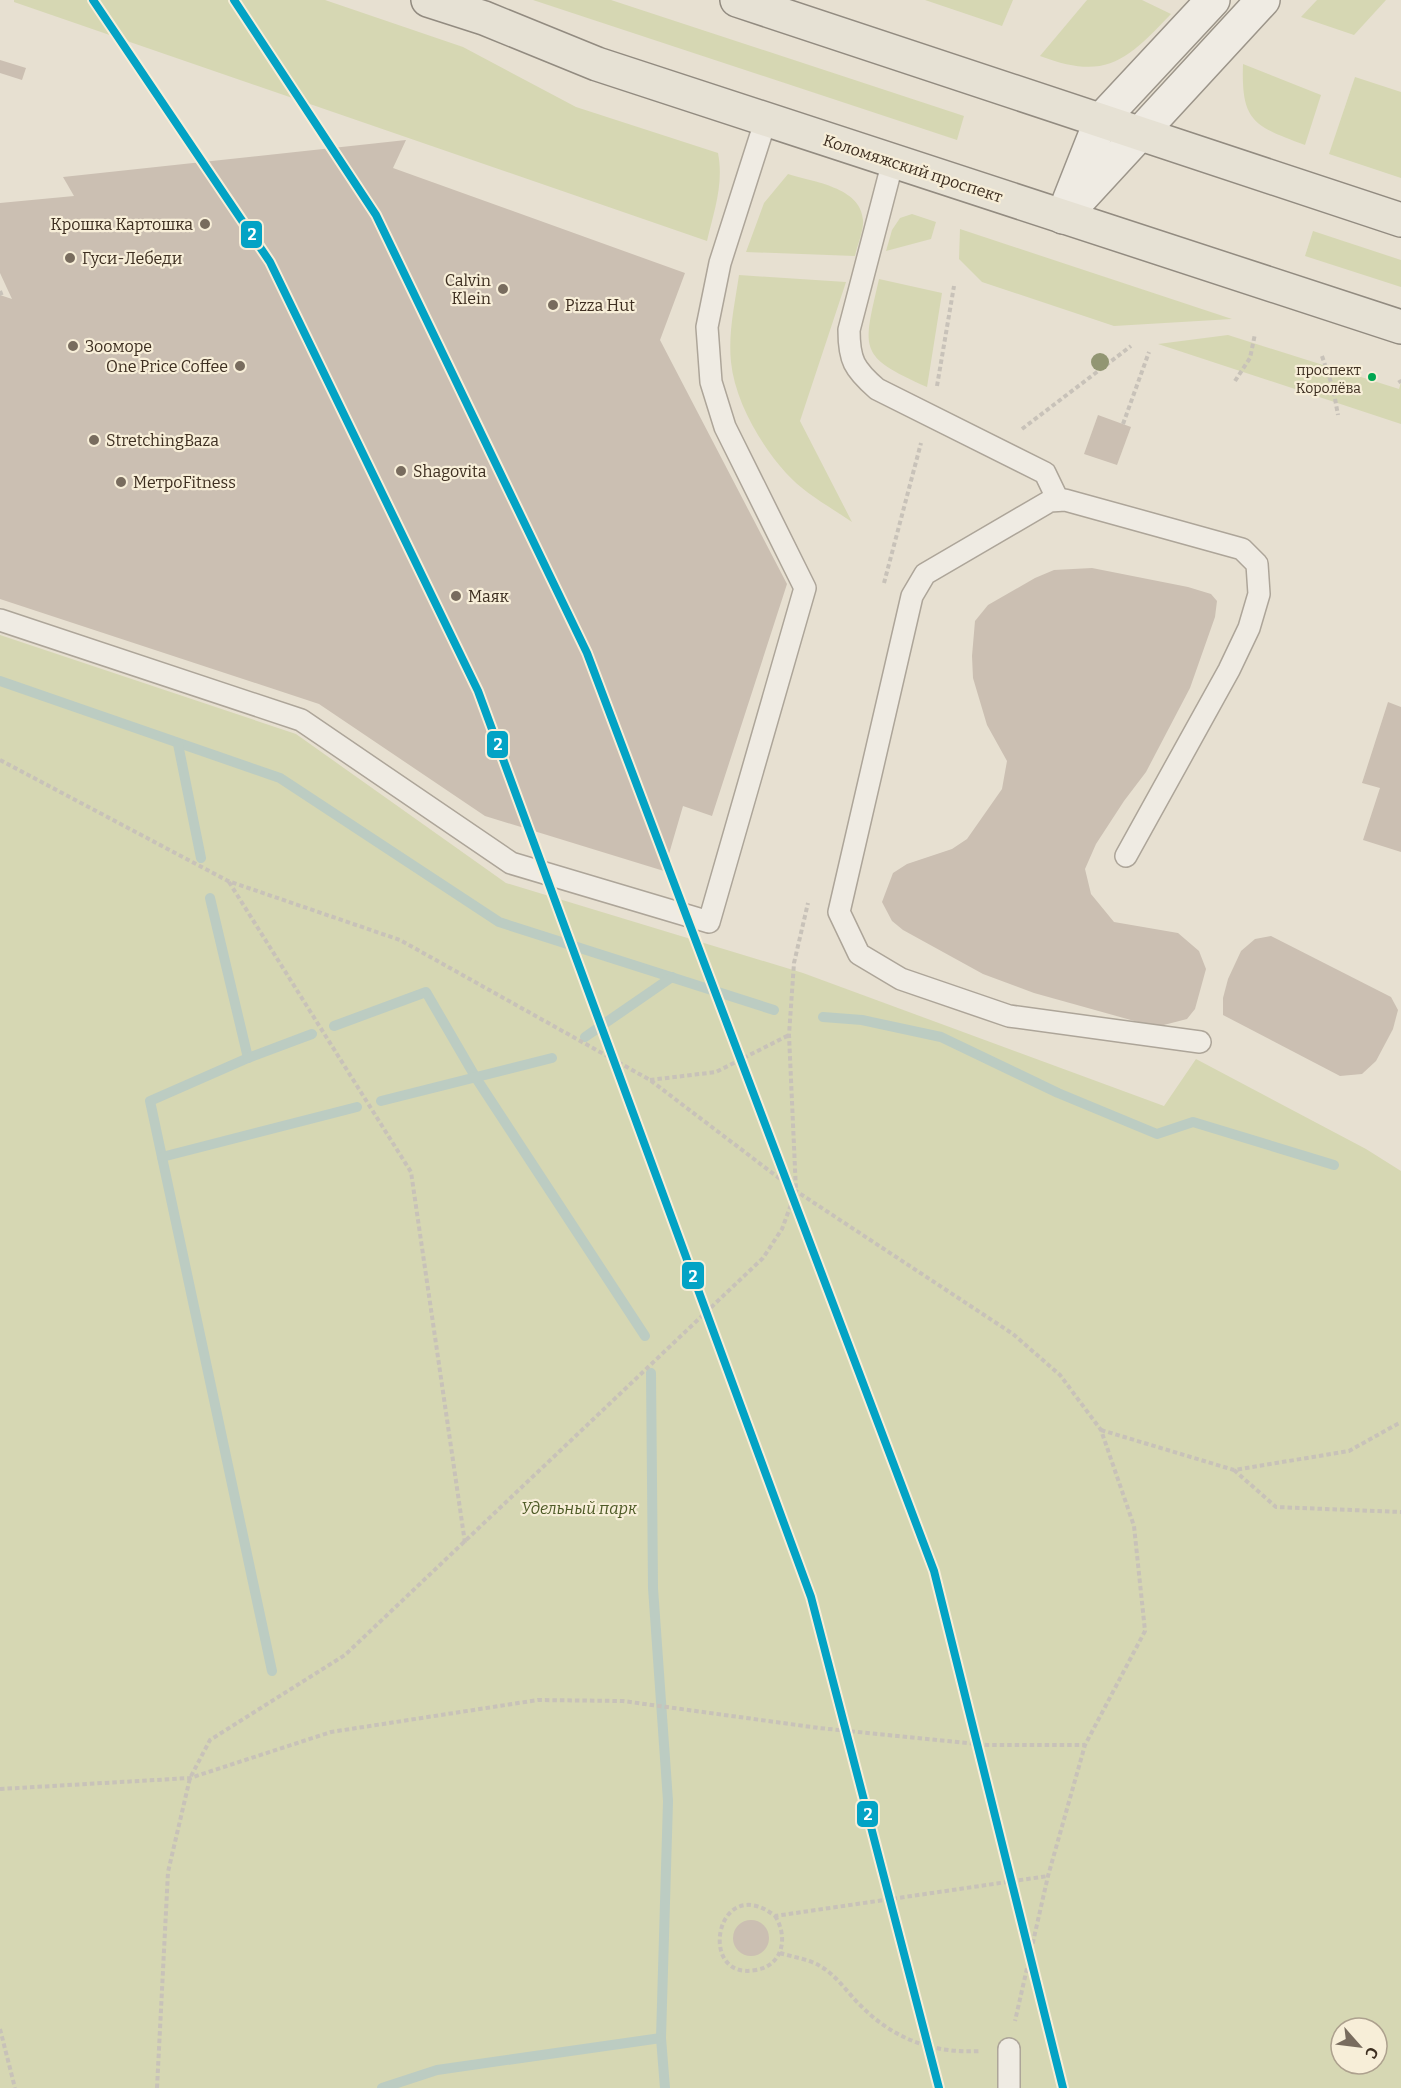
<svg xmlns="http://www.w3.org/2000/svg" width="1401" height="2088" viewBox="0 0 1401 2088" font-family="Bitter,serif">
	<rect width="100%" height="100%" fill="#e7e0d1"/>
	<!-- green -->
	<g fill="#d6d7b3" fill-rule="evenodd">
		<path d="M 14,0 L 325,0 L 463,47 L 576,107 L 718,153 C 724,184 714,211 707,241 L 14,2 Z"/>
		<polygon points="533,0 611,0 964,116 957,140"/>
		<polygon points="925,0 1013,0 1002,26"/>
		<path d="M 1087,0 L 1142,0 L 1171,14 C 1126,61 1106,81 1040,56 Z"/>
		<polygon points="1317,0 1386,0 1354,35 1301,17"/>
		<path d="M 1243,64 L 1321,95 L 1305,145 C 1254,126 1241,122 1243,64 Z"/>
		<polygon points="1355,77 1401,92 1401,178 1329,154"/>
		<path d="M 788,174 C 813,182 861,187 863,220 C 864,230 857,246 855,256 L 746,252 L 764,203 Z"/>
		<polygon points="912,214 936,222 931,239 886,251 892,230 900,218"/>
		<polygon points="960,229 1232,319 1114,326 982,282 959,259"/>
		<polygon points="1313,231 1401,260 1401,287 1305,256"/>
		<path d="M 739,275 L 846,282 L 800,421 L 852,522 C 830,507 804,493 786,473 C 760,444 735,401 731,362 C 728,333 735,303 739,275 Z"/>
		<path d="M 879,279 L 942,293 L 927,387 C 857,356 863,350 879,279 Z"/>
		<polygon points="1228,335 1399,389 1401,382 1401,424 1158,344"/>
		<path d="M 0,635 L 296,734 L 506,883 L 803,973 L 1164,1106 L 1196,1059 L 1366,1149 L 1401,1171 L 1401,2088 L 0,2088 ZM 1341,2028 L 1377,2028 L 1377,2064 L 1341,2064 Z"/>
	</g>
	<g fill="none" stroke-linecap="round" stroke-linejoin="round">
		<!-- stream -->
		<g stroke="#bcccc2" stroke-width="10">
			<polyline points="0,681 280,778 499,922 774,1010"/>
			<polyline points="178,744 201,858"/>
			<polyline points="210,898 248,1058 150,1101 272,1671"/>
			<polyline points="823,1017 862,1020 941,1037 1058,1093 1157,1134 1193,1122 1334,1165"/>
			<polyline points="334,1026 426,992 476,1078 645,1336"/>
			<polyline points="585,1037 672,977"/>
			<polyline points="248,1058 312,1034"/>
			<polyline points="381,1101 552,1058"/>
			<polyline points="162,1157 357,1107"/>
			<polyline points="651,1373 653,1588 668,1801 661,2038 665,2088"/>
			<polyline points="382,2088 437,2070 661,2038"/>
		</g>
	</g>
	<!-- building -->
	<g fill="#cbbfb2">
		<polygon points="0,60 26,68 22,80 0,73"/>
		<polygon points="406,140 393,168 685,273 660,340 787,584 712,816 683,806 664,871 485,816 319,704 0,599 0,295 12,299 0,273 0,203 74,196 63,177"/>
		<polygon points="1098,415 1131,427 1117,465 1084,454"/>
		<polygon points="1092,568 1188,587 1211,594 1217,601 1215,617 1190,688 1146,772 1124,801 1096,844 1085,869 1091,894 1114,922 1178,933 1199,951 1206,969 1195,1009 1187,1019 1156,1027 1034,993 983,974 903,930 892,921 882,902 893,873 907,864 952,849 967,839 1002,789 1007,761 987,725 973,678 972,656 975,621 988,605 1035,578 1054,570"/>
		<polygon points="1388,702 1401,707 1401,852 1363,840 1380,788 1362,783"/>
		<polygon points="1271,936 1391,997 1398,1010 1393,1029 1376,1061 1362,1074 1340,1076 1223,1015 1223,998 1228,979 1241,951 1255,939"/>
		<circle cx="751" cy="1938" r="18"/>
	</g>
	<g fill="none" stroke-linecap="round" stroke-linejoin="round">
		<defs>
			<g id="lane">
				<path d="M 893,161 L 849,330 C 849,360 854,369 877,389 L 1045,473 L 1058,500"/>
				<polyline points="0,620 301,720 511,863 709,922 805,588 725,427 711,382 707,327 720,263 766,119"/>
				<polyline points="1126,856 1229,670 1249,628 1259,594 1257,564 1242,549 1065,500 1050,501 925,574 912,596 839,912 859,954 901,979 1009,1016 1200,1042"/>
				<polyline points="1009,2088 1009,2049"/>
			</g>
			<g id="secondary">
				<polyline points="1069,201 1101,120 1213,0"/>
				<polyline points="1063,217 1263,0"/>
			</g>
			<g id="primary">
				<polyline points="428,0 484,18 597,64 1401,327"/>
				<polyline points="737,0 1401,220"/>
			</g>
		</defs>
		<!-- lane casing -->
		<use href="#lane" stroke="#ada599" stroke-width="24"/>
		<!-- secondary casing -->
		<use href="#secondary" stroke="#9c958a" stroke-width="36"/>
		<!-- primary casing -->
		<use href="#primary" stroke="#928b80" stroke-width="36"/>
		<!-- path -->
		<g stroke="#c8c2b9" stroke-width="4" stroke-dasharray="4.5 3" stroke-linecap="butt">
			<polyline points="0,291 2,296"/>
			<polyline points="1322,356 1333,388 1338,415"/>
			<polyline points="1399,380 1401,383"/>
			<polyline points="1235,381 1250,358 1255,334"/>
			<polyline points="937,386 954,286"/>
			<polyline points="1123,424 1149,352"/>
			<polyline points="1022,429 1131,346"/>
			<polyline points="884,583 921,443"/>
			<polyline points="0,760 228,881 400,940 650,1080 796,1191 1013,1334 1060,1375 1101,1430 1134,1526 1145,1631 1085,1745 1048,1876 1015,2021"/>
			<polyline points="229,882 411,1172 465,1543"/>
			<polyline points="650,1080 716,1072 789,1035"/>
			<polyline points="1101,1430 1234,1470 1349,1451 1401,1422"/>
			<polyline points="1234,1470 1276,1507 1401,1512"/>
			<polyline points="0,1789 190,1778 331,1732 538,1700 623,1701 819,1728 987,1745 1085,1745"/>
			<path d="M 775,1916 C 788,1936 784,1965 756,1970 C 696,1982 716,1870 775,1916 L 1048,1876"/>
			<path d="M 780,1953 C 792,1957 809,1959 820,1966 C 836,1975 847,1992 860,2005 C 893,2039 934,2054 981,2051"/>
			<polyline points="0,2029 15,2088"/>
			<polyline points="157,2088 168,1872 190,1778 210,1740 345,1655 763,1258 782,1229 796,1191 789,1035 794,963 808,903"/>
		</g>
		<!-- lane -->
		<use href="#lane" stroke="#efebe3" stroke-width="21"/>
		<!-- secondary -->
		<use href="#secondary" stroke="#efebe3" stroke-width="33"/>
		<!-- primary -->
		<use href="#primary" stroke="#e6e1d4" stroke-width="33"/>
		<defs>
			<g id="metro-1">
				<polyline points="93,0 270,262 478,691 811,1597 939,2088"/>
				<polyline points="234,0 376,215 587,653 934,1571 1063,2088"/>
			</g>
		</defs>
		<!-- metro-1 casing -->
		<use href="#metro-1" stroke="#f7eed8" stroke-width="12"/>
		<!-- metro-1 -->
		<use href="#metro-1" stroke="#03a3c5" stroke-width="8"/>
	</g>
	<!-- trees -->
	<circle fill="#929673" cx="1100" cy="362" r="9"/>
	<!-- markers -->
	<g fill="#786c5e" stroke="#f7eed8" stroke-width="2">
		<circle cx="205" cy="224" r="6"/>
		<circle cx="70" cy="258" r="6"/>
		<circle cx="503" cy="289" r="6"/>
		<circle cx="553" cy="305" r="6"/>
		<circle cx="73" cy="346" r="6"/>
		<circle cx="240" cy="366" r="6"/>
		<circle cx="94" cy="440" r="6"/>
		<circle cx="401" cy="471" r="6"/>
		<circle cx="121" cy="482" r="6"/>
		<circle cx="456" cy="596" r="6"/>
	</g>
	<circle fill="#00a651" stroke="#f7eed8" stroke-width="2" cx="1372" cy="377" r="5"/>
	<g text-anchor="middle" stroke-width="4.5" stroke-linejoin="round" paint-order="stroke">
		<!-- bus labels -->
		<g font-size="14" fill="#3d2e20" stroke="#f7eed8" text-anchor="end">
			<text x="1361" y="375">проспект<tspan x="1361" dy="18">Королёва</tspan></text>
		</g>
		<!-- street labels -->
		<g font-size="16" fill="#3d2e20" stroke="#f7eed8">
			<text transform="translate(913 168) rotate(18)" y="6">Коломяжский проспект</text>
		</g>
		<!-- poi labels -->
		<g font-size="16" fill="#3d2e20" stroke="#f7eed8" text-anchor="start">
			<text x="193" y="230" text-anchor="end">Крошка Картошка</text>
			<text x="82" y="264">Гуси-Лебеди</text>
			<text x="491" y="286" text-anchor="end">Calvin<tspan x="491" dy="18">Klein</tspan></text>
			<text x="565" y="311">Pizza Hut</text>
			<text x="85" y="352">Зооморе</text>
			<text x="228" y="372" text-anchor="end">One Price Coffee</text>
			<text x="106" y="446">StretchingBaza</text>
			<text x="413" y="477">Shagovita</text>
			<text x="133" y="488">МетроFitness</text>
			<text x="468" y="602">Маяк</text>
		</g>
		<!-- park labels -->
		<g font-size="16" font-style="italic" fill="#4d5a26" stroke="#f7eed8">
			<text x="579" y="1514">Удельный парк</text>
		</g>
	</g>
	<g stroke="#f7eed8" stroke-width="2">
		<rect x="240" y="220" width="23" height="29" rx="6" fill="#03a3c5"/>
		<rect x="486" y="730" width="23" height="29" rx="6" fill="#03a3c5"/>
		<rect x="681" y="1261" width="24" height="29" rx="6" fill="#03a3c5"/>
		<rect x="856" y="1800" width="23" height="28" rx="6" fill="#03a3c5"/>
	</g>
	<g font-size="16" text-anchor="middle" font-weight="bold" fill="#fff">
		<text x="252" y="240">2</text>
		<text x="498" y="750">2</text>
		<text x="693" y="1282">2</text>
		<text x="868" y="1820">2</text>
	</g>
	<!-- north arrow -->
	<g transform="translate(1359 2046) rotate(118)"><circle r="28" fill="#f7eed8" stroke="#ada18e" stroke-width="1.5"/>
	<path d="M0-4.5L10 22L0 15L-10 22Z" fill="#786c5e"/>
	<text y="-9" font-size="16" font-weight="bold" text-anchor="middle" fill="#3d2e20">С</text>
	</g>
</svg>
